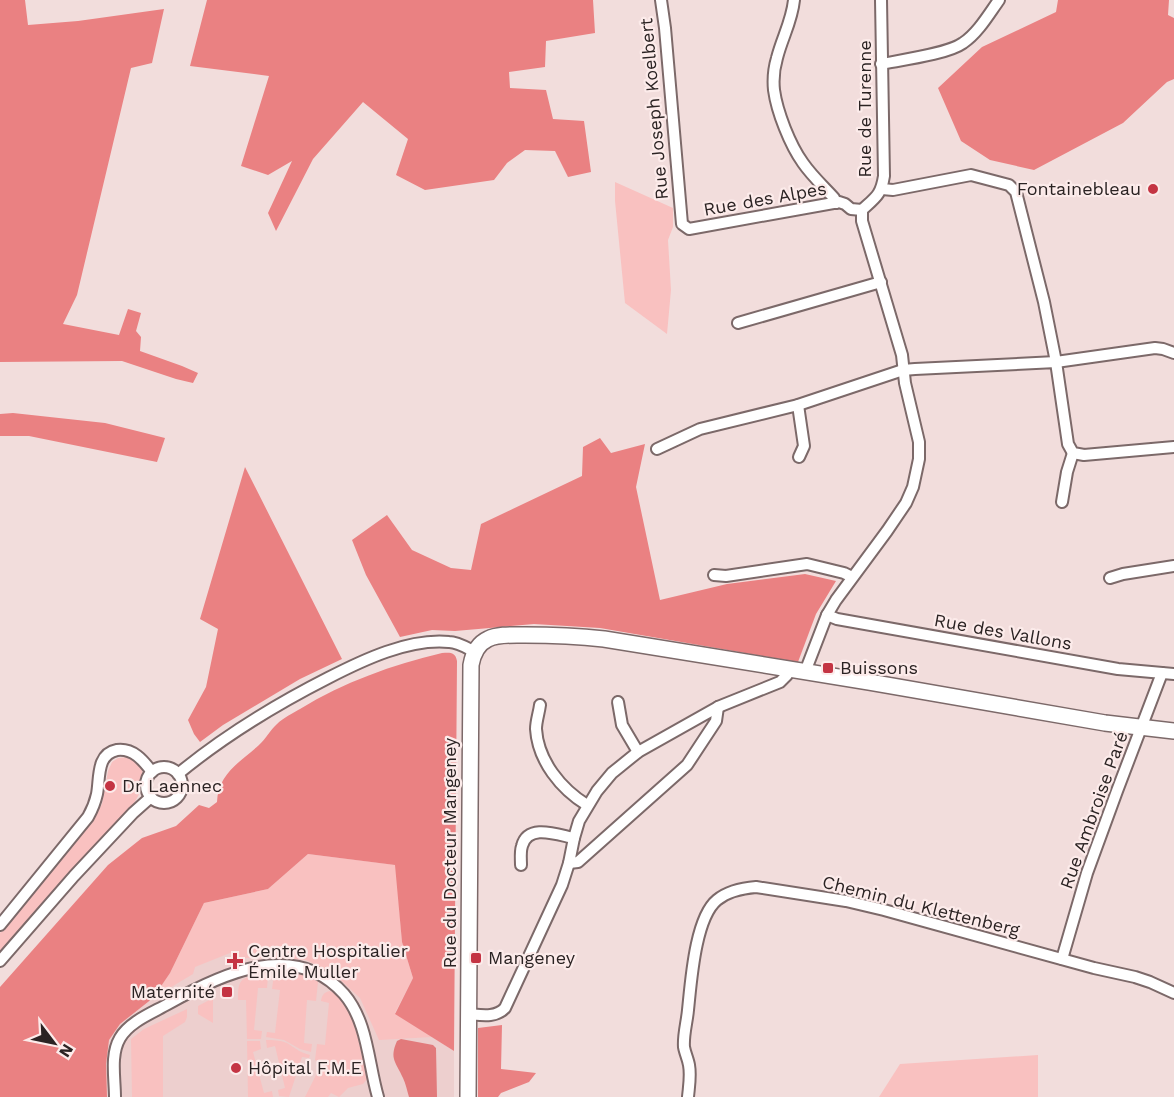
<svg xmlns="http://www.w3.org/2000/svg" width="1174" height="1097" viewBox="0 0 1174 1097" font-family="'Work Sans',sans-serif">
	<rect width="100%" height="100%" fill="#f2dddc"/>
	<!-- built -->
	<polygon fill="#edcfce" points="268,889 395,1013 454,1051 454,1097 0,1097"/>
	<!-- green -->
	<g fill="#f9c1c0">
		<polygon points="615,182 673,208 673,227 668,240 671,290 667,334 625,303 615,201"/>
		<path d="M 128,757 C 151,767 144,788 133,805 L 0,957 L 0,933 L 92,820 L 102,804 L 108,771 L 112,762 L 118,758 Z"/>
		<polygon points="308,854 396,865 402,942 413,978 395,1013 432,1037 379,1040 360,998 334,974 306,960 283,958 235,958 230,953 195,967 193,974 153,998 170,973 204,903 268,889"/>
		<path d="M 279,970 C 293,970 303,973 316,979 L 318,982 L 316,1001 L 307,1000 L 304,1043 L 312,1044 L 311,1052 L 300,1049 L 284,1040 L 266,1037 L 267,1032 L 275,1033 L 280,990 L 272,989 L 274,974 Z"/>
		<path d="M 261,972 L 266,973 L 268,976 L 267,988 L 258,988 L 254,1030 L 262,1031 L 261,1039 L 247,1039 L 246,1000 L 238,1000 C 238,977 241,980 261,972 Z"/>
		<path d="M 330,991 C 343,996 350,1011 355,1024 L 367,1079 L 363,1084 L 348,1088 L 339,1097 L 331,1093 L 328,1097 L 305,1097 L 322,1063 L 315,1060 L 317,1044 L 325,1045 L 329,1003 L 321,1001 C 322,995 324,992 330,991 Z"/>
		<polygon points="213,998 213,1023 198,1014 198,1006"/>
		<polygon points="187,1009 187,1017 185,1022 163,1036 163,1097 132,1097 131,1039 144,1029"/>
		<path d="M 266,1040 C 273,1040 280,1040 287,1043 C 295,1048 301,1053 310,1055 L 309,1058 L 302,1057 L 289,1097 L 279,1096 L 278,1090 L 285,1088 L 275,1046 L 267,1048 Z"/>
		<polygon points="247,1041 260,1041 261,1049 253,1052 264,1093 272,1091 273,1097 248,1097"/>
		<polygon points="1038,1055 1038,1097 879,1097 900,1064"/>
	</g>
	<!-- forest -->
	<g fill="#ea8182">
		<polygon points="0,0 25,0 28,25 78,21 164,9 152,63 131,68 77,295 63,324 119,335 128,309 141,313 136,331 141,337 140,351 182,366 198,373 193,383 176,379 122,361 0,362"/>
		<polygon points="207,0 593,0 595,33 546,41 545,67 509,72 510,88 546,90 553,119 584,121 591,172 568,177 555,151 525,150 507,163 494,180 425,190 396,175 408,139 363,102 313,159 276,231 268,213 292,161 268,175 241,166 269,76 190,66"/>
		<polygon points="1058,0 1169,0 1168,15 1174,18 1174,79 1167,82 1123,123 1034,170 990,160 961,141 938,88 982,47 1056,12"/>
		<polygon points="13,413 105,423 165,438 157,462 29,436 0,436 0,414"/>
		<polygon points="600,438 611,453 645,444 636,487 660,600 727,584 805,574 836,581 816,614 798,662 600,628 534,624 455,631 432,630 400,637 366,575 352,540 387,515 412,550 451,568 471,570 481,524 582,476 583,447"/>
		<polygon points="245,467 342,659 300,679 223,725 200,742 194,734 188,720 206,687 218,629 200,619"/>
		<path d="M 442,653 C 449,653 455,651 457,661 L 454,1051 L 395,1014 L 413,978 L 402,942 L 395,865 L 308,854 L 268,889 L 204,903 L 170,973 L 153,998 L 120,1024 L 109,1040 L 106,1064 L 107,1097 L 0,1097 L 0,987 L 108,865 L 142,838 L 176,826 L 199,805 L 209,808 L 217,802 C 218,774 240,762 259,745 C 266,739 270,730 277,724 C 283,718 293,713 300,709 C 344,682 392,665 442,653 Z"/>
		<polygon points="502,1025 501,1069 536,1073 529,1082 501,1093 498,1097 478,1097 478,1028"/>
	</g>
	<!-- water -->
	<path fill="#e27a7b" d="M 401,1039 L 433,1045 L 436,1048 L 437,1097 L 409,1097 C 407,1091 406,1084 403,1078 C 396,1062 389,1059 397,1041 Z"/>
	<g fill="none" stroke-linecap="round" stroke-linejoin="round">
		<defs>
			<g id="street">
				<polyline points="661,0 665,28 682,224 689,229 839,202 845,204 851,209 862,210"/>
				<path d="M 794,0 C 792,21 782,38 777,58 C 774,68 773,80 774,90 C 777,112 790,145 803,163 C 812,176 824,187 834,198 L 836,203"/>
				<path d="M 881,64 C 901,60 948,54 963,43 C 978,33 989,14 999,0"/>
				<polyline points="882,189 893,190 971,175 1009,185 1016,192 1044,302 1056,362 1155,348 1163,349 1174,353"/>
				<path d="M 862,210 C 876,197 881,195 884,176 L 881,0"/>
				<polyline points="738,323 881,282"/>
				<polyline points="798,405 804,446 799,457"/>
				<polyline points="657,449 700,429 798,405 903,370 915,369 1056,362 1068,444 1073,453 1084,455 1174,447"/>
				<polyline points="1062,502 1067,472 1073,453"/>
				<polyline points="714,575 726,576 807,564 844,573 852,577"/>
				<polyline points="1110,578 1123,574 1174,566"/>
				<polyline points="827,615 837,619 1118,669 1174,674"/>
				<polyline points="805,672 827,615 836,600 887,531 906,503 913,487 919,459 919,442 905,383 902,355 862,221 862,210"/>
				<polyline points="618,702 622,725 638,752"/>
				<path d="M 540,705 C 539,713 536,721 536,729 C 538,761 561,789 587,805"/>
				<circle cx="164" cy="785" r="18"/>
				<path d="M 178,774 C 224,736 275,705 328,678 C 363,660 409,638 449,642 C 458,642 467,648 475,652"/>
				<polyline points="569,863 578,862 687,765 716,721 718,707"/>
				<path d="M 521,865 C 521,859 520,852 522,846 C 528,823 558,835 574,838"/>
				<path d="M 0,925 L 88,817 C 92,810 95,803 97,794 C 100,779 96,754 117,750 C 133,748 143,760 152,772"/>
				<polyline points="1062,959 1087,873 1117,791 1162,673"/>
				<polyline points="0,961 74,876 133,813 151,797"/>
				<path d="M 469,1014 C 481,1015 496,1018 505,1008 L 562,885 L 569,863 L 574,838 L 579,821 L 597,791 L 612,773 L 638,752 L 718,707 L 780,682 L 787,675 L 789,669"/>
				<path d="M 115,1097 C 115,1078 110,1055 120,1038 C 129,1022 152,1013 168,1004 C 219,975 295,938 344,994 C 368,1022 368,1063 378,1097"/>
				<path d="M 688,1097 C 689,1086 691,1076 689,1065 C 688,1059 685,1053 684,1047 C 683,1035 687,1022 688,1010 C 691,982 695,918 717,900 C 728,891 743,888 756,887 L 846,901 L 884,910 L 1094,968 L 1135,977 L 1150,982 L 1174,993"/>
			</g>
			<path id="secondary" d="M 468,1097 L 471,665 C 473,654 477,644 488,639 C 498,634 513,635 525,635 C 551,635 577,636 604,639 L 869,682 L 1105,723 L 1174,731"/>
		</defs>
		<!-- street casing -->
		<use href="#street" stroke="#7c6969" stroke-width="14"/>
		<!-- secondary casing -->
		<use href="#secondary" stroke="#7c6969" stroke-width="18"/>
		<!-- street -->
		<use href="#street" stroke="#fff" stroke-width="10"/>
		<!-- secondary -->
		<use href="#secondary" stroke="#fff" stroke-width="15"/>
	</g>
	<!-- markers -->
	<g fill="#c43443" stroke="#fcebea" stroke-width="2">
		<circle cx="1153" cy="189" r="6"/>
		<rect x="822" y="662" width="12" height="12" rx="3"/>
		<circle cx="110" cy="786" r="6"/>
		<rect x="470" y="952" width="12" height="12" rx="3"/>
		<path d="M232 952h6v6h6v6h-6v6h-6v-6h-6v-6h6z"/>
		<rect x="221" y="986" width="12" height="12" rx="3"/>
		<circle cx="236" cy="1068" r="6"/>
	</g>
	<g text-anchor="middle" stroke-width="4.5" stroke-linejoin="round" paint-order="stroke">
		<!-- street labels -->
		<g font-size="18" fill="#2b2323" stroke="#fcebea">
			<text transform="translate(654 109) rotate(-95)" y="6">Rue Joseph Koelbert</text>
			<text transform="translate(865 109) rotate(-90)" y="6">Rue de Turenne</text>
			<text transform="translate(765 199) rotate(-10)" y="6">Rue des Alpes</text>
			<text transform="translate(1003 632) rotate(10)" y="6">Rue des Vallons</text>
			<text transform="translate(1094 810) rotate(-70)" y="6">Rue Ambroise Paré</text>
			<text transform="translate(450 853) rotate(-90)" y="6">Rue du Docteur Mangeney</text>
			<text transform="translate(921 906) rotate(14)" y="6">Chemin du Klettenberg</text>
		</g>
		<!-- poi labels -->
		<g font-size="18" fill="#2b2323" stroke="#fcebea" text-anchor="start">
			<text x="1141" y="195" text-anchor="end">Fontainebleau</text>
			<text x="840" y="674">Buissons</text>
			<text x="122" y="792">Dr Laennec</text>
			<text x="248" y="957">Centre Hospitalier<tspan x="248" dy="21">Émile Muller</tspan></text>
			<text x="488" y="964">Mangeney</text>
			<text x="215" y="998" text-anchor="end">Maternité</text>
			<text x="248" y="1074">Hôpital F.M.E</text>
		</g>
	</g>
	<!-- north arrow -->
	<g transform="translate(54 1043) rotate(122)" stroke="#fcebea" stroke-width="4.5" paint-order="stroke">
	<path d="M0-4.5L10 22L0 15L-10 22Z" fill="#2b2323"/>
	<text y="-9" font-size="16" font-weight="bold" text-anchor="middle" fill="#2b2323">N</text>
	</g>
</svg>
